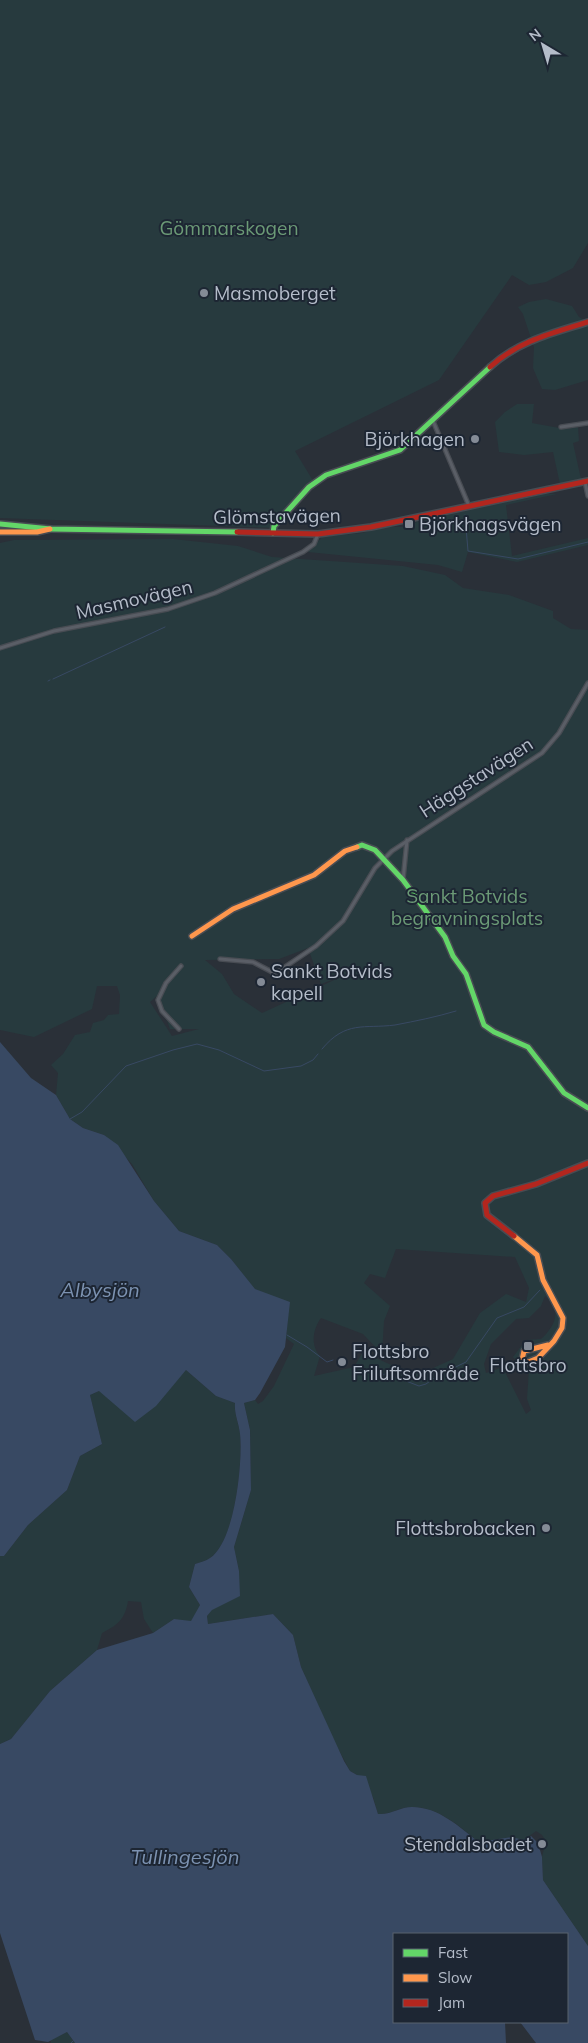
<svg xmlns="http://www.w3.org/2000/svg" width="588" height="2043" viewBox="0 0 588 2043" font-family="Mulish,sans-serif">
	<rect width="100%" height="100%" fill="#2a3038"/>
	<!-- green -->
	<g fill="#273a3e" fill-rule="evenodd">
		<polygon points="0,0 588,0 588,243 573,268 546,282 529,285 512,275 439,380 295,451 315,484 275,528 0,518"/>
		<polygon points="546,299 572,306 579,317 588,322 588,380 555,390 542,389 533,368 534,347 523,314 518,307 529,302"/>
		<polygon points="517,404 534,404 532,423 565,429 578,427 579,441 573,443 581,479 560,484 553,452 524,455 499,452 495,422 505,412"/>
		<polygon points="545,494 557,494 506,505 512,556 588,538 588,545 517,562 468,552 462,572 438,565 308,552 322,537 362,533 384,527 406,527 419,521"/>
		<path d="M 173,539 L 238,546 L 272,557 L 403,566 L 445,575 L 463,588 L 509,595 L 553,611 L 553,618 L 571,629 L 588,630 L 588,1946 L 543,1880 L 542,1857 L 546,1841 L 542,1835 L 536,1831 L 523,1841 L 512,1837 L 479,1842 C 460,1827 439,1807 412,1807 C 399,1807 391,1815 378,1814 L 373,1797 L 357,1775 L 350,1771 L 333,1739 L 301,1667 L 293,1635 L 273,1614 L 208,1624 L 207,1616 L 239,1571 L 234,1547 L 251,1490 L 250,1430 L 244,1403 L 255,1400 L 258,1404 L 263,1401 L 274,1386 L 294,1344 L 286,1338 L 289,1303 L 254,1289 L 231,1259 L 217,1245 L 179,1231 L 154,1201 L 132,1164 L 104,1135 L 83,1128 L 70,1119 L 56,1095 L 58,1073 L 51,1065 L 63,1054 L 75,1035 L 90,1032 L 93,1023 L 104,1020 L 108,1015 L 119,1014 L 120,995 L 117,986 L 97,986 L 92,1009 L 34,1037 L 0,1030 L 0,543 L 14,540 ZM 308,948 L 321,984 L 343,976 L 262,1013 L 234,994 L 222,974 L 205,960 L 279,959 ZM 158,995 L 170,1029 L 199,1029 L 172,1036 L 150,1002 ZM 396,1249 L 515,1257 L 529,1288 L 526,1302 L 506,1294 L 480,1313 L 453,1359 L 420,1374 L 389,1364 L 363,1352 L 354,1367 L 314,1376 L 320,1356 C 310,1345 313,1329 321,1318 L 363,1334 L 382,1354 L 384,1321 L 390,1306 L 364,1283 L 370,1274 L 385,1278 ZM 545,1296 C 563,1310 555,1326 541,1339 L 526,1340 L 513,1357 L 518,1362 L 486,1373 L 484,1364 L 491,1344 L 516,1319 L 529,1318 L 541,1306 ZM 515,1367 L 529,1370 L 527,1399 L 531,1410 L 526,1414 L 505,1372 Z"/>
		<path d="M 186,1370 L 216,1396 L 235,1403 C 234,1414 239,1423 240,1434 C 243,1462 235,1542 210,1558 C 206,1561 200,1562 195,1564 L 189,1587 L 200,1605 L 191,1622 L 174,1619 L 153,1633 L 144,1619 L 141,1602 L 128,1601 C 125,1619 118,1625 102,1633 L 97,1650 L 50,1691 L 11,1739 L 0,1744 L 0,1556 L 4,1556 L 28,1525 L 67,1490 L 80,1456 L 102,1444 L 90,1395 L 99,1391 L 174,1383 Z"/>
		<polygon points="67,2032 75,2043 51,2043 51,2040"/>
	</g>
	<!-- water -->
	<path fill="#384963" d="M 0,1042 L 31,1078 L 56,1095 L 70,1119 L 83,1128 L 104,1135 L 118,1145 L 154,1201 L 179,1231 L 217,1245 L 231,1259 L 255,1289 L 290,1302 L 285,1347 L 260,1393 L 255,1400 L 244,1403 L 250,1430 L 251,1490 L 234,1547 L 239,1571 L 240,1596 L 212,1610 L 207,1616 L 208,1624 L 273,1614 L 293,1635 L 301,1667 L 344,1761 L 350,1771 L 357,1775 L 366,1776 L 378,1814 C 391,1815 400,1807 412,1807 C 439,1807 459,1827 479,1842 L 512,1837 L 523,1840 L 531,1836 L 538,1843 L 542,1857 L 543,1880 L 588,1946 L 588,2043 L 536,2043 L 520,2022 L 567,2022 L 567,1934 L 394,1934 L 394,2022 L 505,2022 L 506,2043 L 75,2043 L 67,2032 L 48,2042 L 35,2040 L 0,1933 L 0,1744 L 11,1739 L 50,1691 L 97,1650 L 153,1633 L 174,1619 L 191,1621 L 200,1605 L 189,1587 L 195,1564 C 200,1562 206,1561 210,1558 C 235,1542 243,1461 240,1434 C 239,1423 234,1414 235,1403 L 216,1396 L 186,1370 L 156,1406 L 135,1422 L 99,1391 L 90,1395 L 102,1444 L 80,1456 L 67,1490 L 28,1525 L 4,1556 L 0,1556 Z"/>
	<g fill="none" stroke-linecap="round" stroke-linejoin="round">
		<!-- stream -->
		<g stroke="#384963" stroke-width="1">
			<polyline points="465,515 468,551 518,559 588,542"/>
			<polyline points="53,679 165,627"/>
			<polyline points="48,681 50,680"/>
			<path d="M 322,1049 C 346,1020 364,1029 395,1025 C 416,1021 436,1017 456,1011"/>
			<polyline points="70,1119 82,1112 126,1066 173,1050 197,1044 219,1050 264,1071 301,1066 313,1060 318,1054"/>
			<polyline points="287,1335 307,1347 327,1362 333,1360"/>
			<polyline points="353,1366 378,1375 388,1374 419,1386 426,1384 437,1376 466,1362 497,1318 524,1307 540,1290"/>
			<polyline points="71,2043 73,2041"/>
		</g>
		<defs>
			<g id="street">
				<polyline points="433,421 469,506"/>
				<polyline points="561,427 588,423"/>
				<polyline points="585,482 588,496"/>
				<polyline points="0,648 54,631 168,609 215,593 303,552 314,544 318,534"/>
				<polyline points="403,880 407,840"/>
				<polyline points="220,959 253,962 274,973"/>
				<polyline points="273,975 316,946 343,921 375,868 392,851 542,753 559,733 588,683"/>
				<polyline points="179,1029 162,1011 158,1000 166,983 181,966"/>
			</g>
			<g id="fast">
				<polyline points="0,524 51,529 237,532"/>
				<polyline points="273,533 274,526 309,487 326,475 400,450 490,367"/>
				<polyline points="357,847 362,845 375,850 403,880 445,937 453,956 466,974 484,1025 494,1032 528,1047 564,1093 588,1108"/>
			</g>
			<g id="slow">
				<polyline points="0,532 37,532 50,529"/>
				<polyline points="192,936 233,909 314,875 345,851 357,847"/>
				<polyline points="514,1236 537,1255 543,1280 563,1318 562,1328 554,1341 538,1358 526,1363 522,1360 524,1351 548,1345"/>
			</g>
			<g id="jam">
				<path d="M 490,367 C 518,341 553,333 588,322"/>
				<polyline points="237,532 318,534 371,527 588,481"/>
				<polyline points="514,1236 487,1215 485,1203 493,1196 536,1184 588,1163"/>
			</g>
		</defs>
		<!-- street casing -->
		<use href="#street" stroke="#484c53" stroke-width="5.5"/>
		<!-- fast casing -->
		<use href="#fast" stroke="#484c53" stroke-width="8"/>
		<!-- slow casing -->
		<use href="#slow" stroke="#484c53" stroke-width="8"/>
		<!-- jam casing -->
		<use href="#jam" stroke="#484c53" stroke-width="8"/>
		<!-- street -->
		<use href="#street" stroke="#5a5e66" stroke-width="3"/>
		<!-- fast -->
		<use href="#fast" stroke="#63d668" stroke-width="5"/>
		<!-- slow -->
		<use href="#slow" stroke="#ff974d" stroke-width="5"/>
		<!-- jam -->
		<use href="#jam" stroke="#b3261e" stroke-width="5"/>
	</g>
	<!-- markers -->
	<g fill="#848b96" stroke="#1d2633" stroke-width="2">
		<circle cx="204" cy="293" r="5"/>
		<circle cx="475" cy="439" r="5"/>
		<rect x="404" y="519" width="10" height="10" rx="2.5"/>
		<circle cx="261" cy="982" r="5"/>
		<rect x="523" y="1341" width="10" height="10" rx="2.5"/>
		<circle cx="342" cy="1362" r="5"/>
		<circle cx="546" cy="1528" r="5"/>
		<circle cx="542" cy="1844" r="5"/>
	</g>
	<g text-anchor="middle" stroke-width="4" stroke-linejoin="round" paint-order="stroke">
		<!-- park labels -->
		<g font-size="19" fill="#6b9a76" stroke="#1d2633">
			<text x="229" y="235">Gömmarskogen</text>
			<text x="467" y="903">Sankt Botvids<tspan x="467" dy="22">begravningsplats</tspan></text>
		</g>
		<!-- poi labels -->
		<g font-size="19" fill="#b4bcc9" stroke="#1d2633" text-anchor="start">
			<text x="214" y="300">Masmoberget</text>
			<text x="465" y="446" text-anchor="end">Björkhagen</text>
			<text x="419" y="531">Björkhagsvägen</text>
			<text x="271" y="978">Sankt Botvids<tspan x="271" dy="22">kapell</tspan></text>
			<text x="352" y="1358">Flottsbro<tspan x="352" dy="22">Friluftsområde</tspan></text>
			<text x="528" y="1372" text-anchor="middle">Flottsbro</text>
			<text x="536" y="1535" text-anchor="end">Flottsbrobacken</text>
			<text x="532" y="1851" text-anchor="end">Stendalsbadet</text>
		</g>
		<!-- street labels -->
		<g font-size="19" fill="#b4bcc9" stroke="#1d2633">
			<text transform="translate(277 516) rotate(-1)" y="7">Glömstavägen</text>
			<text transform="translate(134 599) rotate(-13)" y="7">Masmovägen</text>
			<text transform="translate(476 777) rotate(-33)" y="7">Häggstavägen</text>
		</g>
		<!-- water labels -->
		<g font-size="20" font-style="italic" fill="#7c92b1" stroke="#1d2633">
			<text x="100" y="1297">Albysjön</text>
			<text x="185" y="1864">Tullingesjön</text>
		</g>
	</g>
	<!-- legend -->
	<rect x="393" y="1933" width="175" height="90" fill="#1d2633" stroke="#59626f"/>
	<rect x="403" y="1949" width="25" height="8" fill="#63d668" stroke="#59626f"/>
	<text x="438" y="1958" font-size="15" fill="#b4bcc9">Fast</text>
	<rect x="403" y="1974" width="25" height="8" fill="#ff974d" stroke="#59626f"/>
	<text x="438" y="1983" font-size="15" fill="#b4bcc9">Slow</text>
	<rect x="403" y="1999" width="25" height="8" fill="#b3261e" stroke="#59626f"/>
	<text x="438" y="2008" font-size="15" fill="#b4bcc9">Jam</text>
	<!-- north arrow -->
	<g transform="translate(543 45) rotate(322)" stroke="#1d2633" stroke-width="4" paint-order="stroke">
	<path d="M0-4L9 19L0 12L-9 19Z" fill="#b4bcc9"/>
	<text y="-8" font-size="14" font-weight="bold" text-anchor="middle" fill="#b4bcc9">N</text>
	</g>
</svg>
